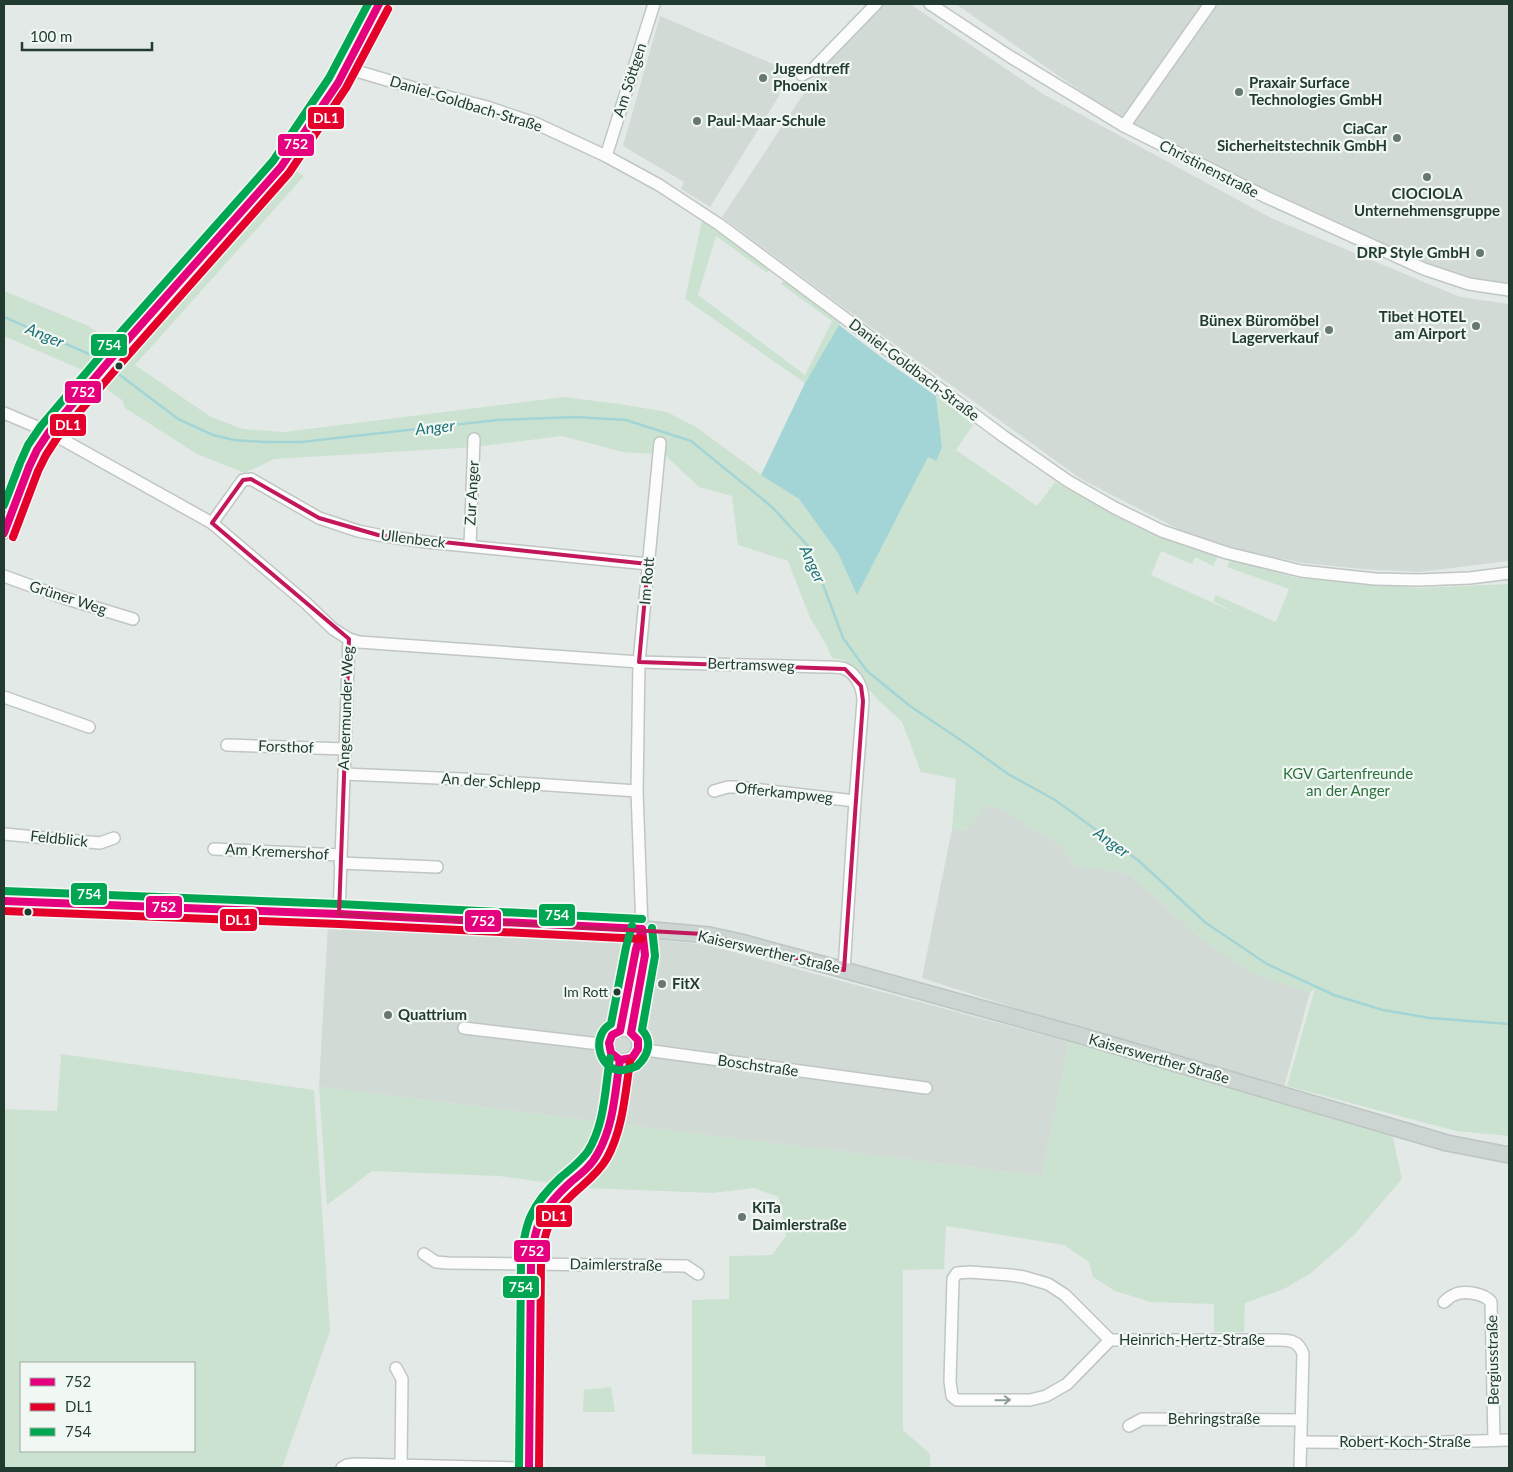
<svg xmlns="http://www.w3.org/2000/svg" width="1513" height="1472" viewBox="0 0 1513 1472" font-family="Lato,sans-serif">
	<rect width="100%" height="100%" fill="#e3e9e6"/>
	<!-- built -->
	<g fill="#d1dad5">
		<polygon points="883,4 910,4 1043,94 1273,219 1460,297 1509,304 1509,561 1419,572 1362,569 1304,563 1252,553 1190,535 1081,479 828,296 722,217 810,84 829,59"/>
		<polygon points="956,4 1509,4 1509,283 1477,280 1424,267 1126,123"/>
		<polygon points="660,16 782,68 779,96 710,207 681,189 684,182 623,146"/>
		<polygon points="986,805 1002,809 1061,846 1076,866 1128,873 1202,939 1251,972 1310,993 1284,1087 1089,1032 922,978 952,829 966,830"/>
		<polygon points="328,925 622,936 707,945 1069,1042 1042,1176 319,1087"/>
	</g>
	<!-- green -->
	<g fill="#cce2d1" fill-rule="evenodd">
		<polygon points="291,168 304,176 135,365 211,417 243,429 284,432 564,397 619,404 667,412 696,427 763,476 799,499 838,553 857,594 928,456 942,449 936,396 954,409 973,425 956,450 1037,506 1055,482 1133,524 1218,556 1213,566 1195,557 1192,564 1161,551 1151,575 1240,615 1213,601 1216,595 1276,622 1289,589 1227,567 1230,560 1297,578 1419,588 1509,584 1509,1136 1456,1131 1287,1086 1315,988 1310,993 1251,973 1202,939 1128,873 1076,866 1061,846 1002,809 986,805 966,830 952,829 956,779 921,772 902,722 877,699 844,660 832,658 826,644 810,618 788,561 738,545 732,496 699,487 667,457 653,454 623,452 562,436 475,447 274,459 245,473 197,454 125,408 122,400 101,385 125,356"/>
		<polygon points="702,221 770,269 767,273 716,236 698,295 805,375 832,321 781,284 784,280 841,322 805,383 685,299"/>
		<polygon points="4,291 84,324 116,342 87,372 4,336"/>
		<polygon points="1069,1042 1391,1129 1402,1179 1353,1236 1311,1273 1284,1289 1245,1303 1244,1332 1214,1332 1214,1304 1151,1302 1115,1291 1093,1277 1089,1262 1064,1245 946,1226 944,1269 903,1270 903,1430 930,1454 930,1468 766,1468 765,1456 692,1454 692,1300 729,1299 729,1256 772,1255 786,1236 779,1197 754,1188 713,1193 587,1188 499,1176 372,1171 327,1205 319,1087 1042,1176"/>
		<path d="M 61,1054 L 314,1090 L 330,1331 L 282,1468 L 4,1468 L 4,1109 L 57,1111 ZM 21,1363 L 194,1363 L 194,1451 L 21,1451 Z"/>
		<polygon points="611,1387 615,1412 583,1412 584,1390"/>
	</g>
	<!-- water -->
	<polygon fill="#a4d5d6" points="839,325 885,360 936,396 942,448 936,461 928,457 857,595 838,553 799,499 761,475 805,383"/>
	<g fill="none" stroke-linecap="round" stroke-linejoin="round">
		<!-- stream -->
		<g stroke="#a4d5d6" stroke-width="2.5">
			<polyline points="4,317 96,357 103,363"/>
			<polyline points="108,366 178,419 213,435 234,440 265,442 301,442 497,420 576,417 626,420 691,441 772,507 809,547 843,638 867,671 910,706 965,743 1008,774 1055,800 1139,861 1206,923 1267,964 1334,995 1383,1010 1430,1018 1509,1024"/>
		</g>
		<defs>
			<g id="minor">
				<polyline points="930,4 1009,56 1124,126 1266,197 1424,269 1469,284 1509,290"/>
				<polyline points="346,68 414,88 487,107 537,124 606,156 659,185 720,225 1003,436 1068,481 1115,508 1162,531 1227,553 1301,571 1375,579 1418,580 1470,578 1509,573"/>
				<polyline points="802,75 813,69 876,4"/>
				<polyline points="1124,126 1210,4"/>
				<polyline points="606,156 654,4"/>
				<polyline points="4,413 49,432 212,523 306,603 333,629 349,639 339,914"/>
				<polyline points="212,523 240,484 243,480 251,479 319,518 358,531 378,535 426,542 648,564"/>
				<polyline points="4,533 29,467 37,450 49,432 115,354 281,167 312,123 338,83 379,4"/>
				<polyline points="470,546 474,439"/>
				<polyline points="4,576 64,598 133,619"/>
				<path d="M 349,639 L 359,642 L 639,662 L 824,667 C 831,667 839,666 845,669 C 857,674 863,689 863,701 L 855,801 L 844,970"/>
				<polyline points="4,697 89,727"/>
				<polyline points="227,745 345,749"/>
				<polyline points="344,774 461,779 637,791"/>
				<polyline points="714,791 728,787 737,787 855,801"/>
				<polyline points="4,834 100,843 114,838"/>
				<polyline points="214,849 340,855"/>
				<polyline points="340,863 437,867"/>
				<polyline points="464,1028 608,1045"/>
				<circle cx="623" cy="1045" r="15"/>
				<polyline points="620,1031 636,949 641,934"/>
				<polyline points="631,1033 645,955 642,929 637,791 639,662 660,443"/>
				<polyline points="638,1049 926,1088"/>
				<polyline points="424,1254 436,1262 448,1263 686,1266 698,1274"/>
				<path d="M 1444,1302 C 1447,1300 1450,1296 1454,1295 C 1463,1290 1484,1293 1491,1302 L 1494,1440"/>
				<path d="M 1110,1340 L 1067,1384 L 1046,1396 L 1030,1400 L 957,1400 L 952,1396 L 950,1381 L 953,1279 L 957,1273 L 970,1272 L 1010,1275 L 1024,1277 L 1048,1284 L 1065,1295 L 1110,1340 L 1271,1340 C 1285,1340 1298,1338 1303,1354 L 1300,1468"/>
				<polyline points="396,1368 402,1379 401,1465"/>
				<polyline points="1129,1426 1142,1419 1301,1420"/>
				<polyline points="1301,1442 1413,1443 1509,1440"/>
				<polyline points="342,1468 347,1465 356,1464 519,1468"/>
				<path d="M 529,1468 L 531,1264 C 533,1225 539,1210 569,1184 C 579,1175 591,1166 598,1154 C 613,1129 615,1088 620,1060"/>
			</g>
			<polyline id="major" points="4,901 339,914 642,929 709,935 741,942 844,970 1082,1036 1447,1143 1509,1155"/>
		</defs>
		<!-- minor casing -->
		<use href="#minor" stroke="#c0c6c3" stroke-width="14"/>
		<!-- major casing -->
		<use href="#major" stroke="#bcc5c1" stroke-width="18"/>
		<!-- minor -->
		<use href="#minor" stroke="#fbfcfb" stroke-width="11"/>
		<!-- major -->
		<use href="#major" stroke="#cdd5d2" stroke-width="15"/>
		<defs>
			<g id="bus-1">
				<polyline points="4,533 29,467 37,450 49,432 115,354 281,167 338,83 379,4"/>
				<polyline points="4,901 339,914 642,929"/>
				<polygon points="642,929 645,955 631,1033 638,1040 638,1049 632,1058 620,1060 611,1053 609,1043 612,1035 620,1031 636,949"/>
				<path d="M 529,1468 L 531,1264 C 534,1224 542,1208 572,1181 C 582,1173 592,1165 598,1153 C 614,1125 615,1091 620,1060"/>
			</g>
			<g id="bus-2">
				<polyline points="13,537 38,471 46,455 57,438 123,361 289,173 346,88 388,9"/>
				<polyline points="4,911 339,924 642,939"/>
				<path d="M 539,1468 L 541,1264 C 544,1225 552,1212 582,1186 C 591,1178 601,1169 607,1158 C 623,1129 625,1094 630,1062"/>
			</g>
			<g id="bus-3">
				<polyline points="4,505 20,463 28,445 41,426 108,347 273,161 329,78 368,4"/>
				<polyline points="4,891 339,904 642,919"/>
				<path d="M 632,926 L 626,947 L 611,1024 C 592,1034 597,1066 618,1070 C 624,1071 632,1068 637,1066 C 648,1056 653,1041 642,1030 L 655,956 L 652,928"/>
				<path d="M 519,1468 L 521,1264 C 524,1223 531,1205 561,1177 C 571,1169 581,1161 588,1151 C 605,1124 605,1088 610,1058"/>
			</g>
		</defs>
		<!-- bus-1 casing -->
		<use href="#bus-1" stroke="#f1f8f3" stroke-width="11"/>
		<!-- bus-2 casing -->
		<use href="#bus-2" stroke="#f1f8f3" stroke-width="11"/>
		<!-- bus-3 casing -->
		<use href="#bus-3" stroke="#f1f8f3" stroke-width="11"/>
		<!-- bus-1 -->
		<use href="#bus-1" stroke="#e5007d" stroke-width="8"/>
		<!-- bus-2 -->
		<use href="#bus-2" stroke="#e4002b" stroke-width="8"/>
		<!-- bus-3 -->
		<use href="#bus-3" stroke="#00a651" stroke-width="8"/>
	</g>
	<!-- one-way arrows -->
	<defs><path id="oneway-shaft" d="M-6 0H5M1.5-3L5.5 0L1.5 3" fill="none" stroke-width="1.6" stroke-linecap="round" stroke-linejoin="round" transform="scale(1.25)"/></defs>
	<use stroke="#8e9c96" href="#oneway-shaft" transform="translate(1003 1400) rotate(-1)"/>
	<!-- marked area -->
	<path fill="none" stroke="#c2185b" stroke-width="4" stroke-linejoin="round" d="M 251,479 L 319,518 L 378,535 L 648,564 L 639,662 L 845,669 L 861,686 L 863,701 L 844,970 L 703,934 L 339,914 L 349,639 L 212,523 L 243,480 Z"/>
	<!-- markers -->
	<g fill="#667870" stroke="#f1f8f3" stroke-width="2">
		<circle cx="763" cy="78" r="5"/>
		<circle cx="1239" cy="92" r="5"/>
		<circle cx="697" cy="121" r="5"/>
		<circle cx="1397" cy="138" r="5"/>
		<circle cx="1427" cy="177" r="5"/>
		<circle cx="1480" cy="253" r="5"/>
		<circle cx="1476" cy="326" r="5"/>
		<circle cx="1329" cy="330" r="5"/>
		<circle cx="662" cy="984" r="5"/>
		<circle cx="388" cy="1015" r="5"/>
		<circle cx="742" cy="1217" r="5"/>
	</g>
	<g fill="#223b31" stroke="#f1f8f3" stroke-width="2">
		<circle cx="119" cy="366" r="4.5"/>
		<circle cx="28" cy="912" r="4.5"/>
		<circle cx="617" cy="992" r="4.5"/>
	</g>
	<g text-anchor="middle" stroke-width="4.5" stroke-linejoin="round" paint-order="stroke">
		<!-- bus labels -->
		<g font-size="14" fill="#223b31" stroke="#f1f8f3" text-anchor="end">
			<text x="608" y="997">Im Rott</text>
		</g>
		<!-- poi labels -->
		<g font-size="15" font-weight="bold" fill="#223b31" stroke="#f1f8f3" text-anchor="start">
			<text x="773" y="74">Jugendtreff<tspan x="773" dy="17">Phoenix</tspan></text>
			<text x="1249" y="88">Praxair Surface<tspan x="1249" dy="17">Technologies GmbH</tspan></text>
			<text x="707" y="126">Paul-Maar-Schule</text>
			<text x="1387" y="134" text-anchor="end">CiaCar<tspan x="1387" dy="17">Sicherheitstechnik GmbH</tspan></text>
			<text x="1427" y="199" text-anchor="middle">CIOCIOLA<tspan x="1427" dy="17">Unternehmensgruppe</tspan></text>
			<text x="1470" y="258" text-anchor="end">DRP Style GmbH</text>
			<text x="1466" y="322" text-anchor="end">Tibet HOTEL<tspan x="1466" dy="17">am Airport</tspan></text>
			<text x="1319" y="326" text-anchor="end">Bünex Büromöbel<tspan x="1319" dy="17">Lagerverkauf</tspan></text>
			<text x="672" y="989">FitX</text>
			<text x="398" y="1020">Quattrium</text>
			<text x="752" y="1213">KiTa<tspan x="752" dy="17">Daimlerstraße</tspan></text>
		</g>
		<!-- street labels -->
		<g font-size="15" fill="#223b31" stroke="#f1f8f3">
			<text transform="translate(630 80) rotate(-72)" y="5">Am Söttgen</text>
			<text transform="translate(466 104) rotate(17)" y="5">Daniel-Goldbach-Straße</text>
			<text transform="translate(1209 169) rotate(27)" y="5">Christinenstraße</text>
			<text transform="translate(914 370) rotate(37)" y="5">Daniel-Goldbach-Straße</text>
			<text transform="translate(472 493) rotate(-87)" y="5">Zur Anger</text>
			<text transform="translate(413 539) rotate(7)" y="5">Ullenbeck</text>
			<text transform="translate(647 581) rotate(-85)" y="5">Im Rott</text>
			<text transform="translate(68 598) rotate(18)" y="5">Grüner Weg</text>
			<text transform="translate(751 665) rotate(2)" y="5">Bertramsweg</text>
			<text transform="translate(346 708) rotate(-88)" y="5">Angermunder Weg</text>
			<text transform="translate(286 747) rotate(2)" y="5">Forsthof</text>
			<text transform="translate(491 782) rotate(4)" y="5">An der Schlepp</text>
			<text transform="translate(784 793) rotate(6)" y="5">Offerkampweg</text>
			<text transform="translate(59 839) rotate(6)" y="5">Feldblick</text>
			<text transform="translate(277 852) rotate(3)" y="5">Am Kremershof</text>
			<text transform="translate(769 952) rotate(13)" y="5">Kaiserswerther Straße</text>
			<text transform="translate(1159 1059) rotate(16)" y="5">Kaiserswerther Straße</text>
			<text transform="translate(758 1066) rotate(8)" y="5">Boschstraße</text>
			<text transform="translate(616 1265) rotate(1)" y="5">Daimlerstraße</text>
			<text x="1192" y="1345">Heinrich-Hertz-Straße</text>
			<text transform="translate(1493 1360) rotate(-91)" y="5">Bergiusstraße</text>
			<text x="1214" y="1424">Behringstraße</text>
			<text x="1405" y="1447">Robert-Koch-Straße</text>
		</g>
		<!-- park labels -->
		<g font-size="15" fill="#2d713f" stroke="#f1f8f3">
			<text x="1348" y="779">KGV Gartenfreunde<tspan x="1348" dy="17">an der Anger</tspan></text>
		</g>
		<!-- water labels -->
		<g font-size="16" font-style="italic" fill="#1d7175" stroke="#f1f8f3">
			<text transform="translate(45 335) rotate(23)" y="6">Anger</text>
			<text transform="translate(435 427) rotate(-6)" y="6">Anger</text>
			<text transform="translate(813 564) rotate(65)" y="6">Anger</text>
			<text transform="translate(1112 842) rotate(36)" y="6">Anger</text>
		</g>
	</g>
	<g stroke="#f1f8f3" stroke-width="2">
		<rect x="307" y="106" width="38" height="24" rx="5" fill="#e4002b"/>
		<rect x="277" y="133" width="38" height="24" rx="5" fill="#e5007d"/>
		<rect x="90" y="333" width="38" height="24" rx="5" fill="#00a651"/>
		<rect x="64" y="380" width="38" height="24" rx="5" fill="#e5007d"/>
		<rect x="49" y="413" width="38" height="24" rx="5" fill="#e4002b"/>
		<rect x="70" y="882" width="38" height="24" rx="5" fill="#00a651"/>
		<rect x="145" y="895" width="38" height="24" rx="5" fill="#e5007d"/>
		<rect x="538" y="903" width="38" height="24" rx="5" fill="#00a651"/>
		<rect x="219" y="908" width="39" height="24" rx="5" fill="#e4002b"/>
		<rect x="464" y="909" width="38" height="24" rx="5" fill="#e5007d"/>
		<rect x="535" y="1204" width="38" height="24" rx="5" fill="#e4002b"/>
		<rect x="513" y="1239" width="38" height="24" rx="5" fill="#e5007d"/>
		<rect x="502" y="1275" width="38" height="24" rx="5" fill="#00a651"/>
	</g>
	<g font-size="14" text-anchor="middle" font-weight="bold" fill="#fff">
		<text x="326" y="123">DL1</text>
		<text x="296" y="149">752</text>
		<text x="109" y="350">754</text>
		<text x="83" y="397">752</text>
		<text x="68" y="430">DL1</text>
		<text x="89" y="899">754</text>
		<text x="164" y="912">752</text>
		<text x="557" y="920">754</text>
		<text x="238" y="925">DL1</text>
		<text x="483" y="926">752</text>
		<text x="554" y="1221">DL1</text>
		<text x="532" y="1256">752</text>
		<text x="521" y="1292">754</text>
	</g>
	<!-- border -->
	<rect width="1513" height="1472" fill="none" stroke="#223b31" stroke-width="10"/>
	<!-- legend -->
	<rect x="20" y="1362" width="175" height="90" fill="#f1f8f3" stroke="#9eaca5"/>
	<rect x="30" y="1378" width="25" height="8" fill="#e5007d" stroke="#9eaca5"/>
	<text x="65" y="1387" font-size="15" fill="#223b31">752</text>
	<rect x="30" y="1403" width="25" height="8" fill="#e4002b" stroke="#9eaca5"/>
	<text x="65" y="1412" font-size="15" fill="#223b31">DL1</text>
	<rect x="30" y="1428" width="25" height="8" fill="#00a651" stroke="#9eaca5"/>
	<text x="65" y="1437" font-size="15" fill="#223b31">754</text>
	<!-- scale -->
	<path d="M22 42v8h130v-8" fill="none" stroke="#223b31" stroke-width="2.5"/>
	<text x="30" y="42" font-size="15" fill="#223b31" stroke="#f1f8f3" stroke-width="4" paint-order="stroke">100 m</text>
</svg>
